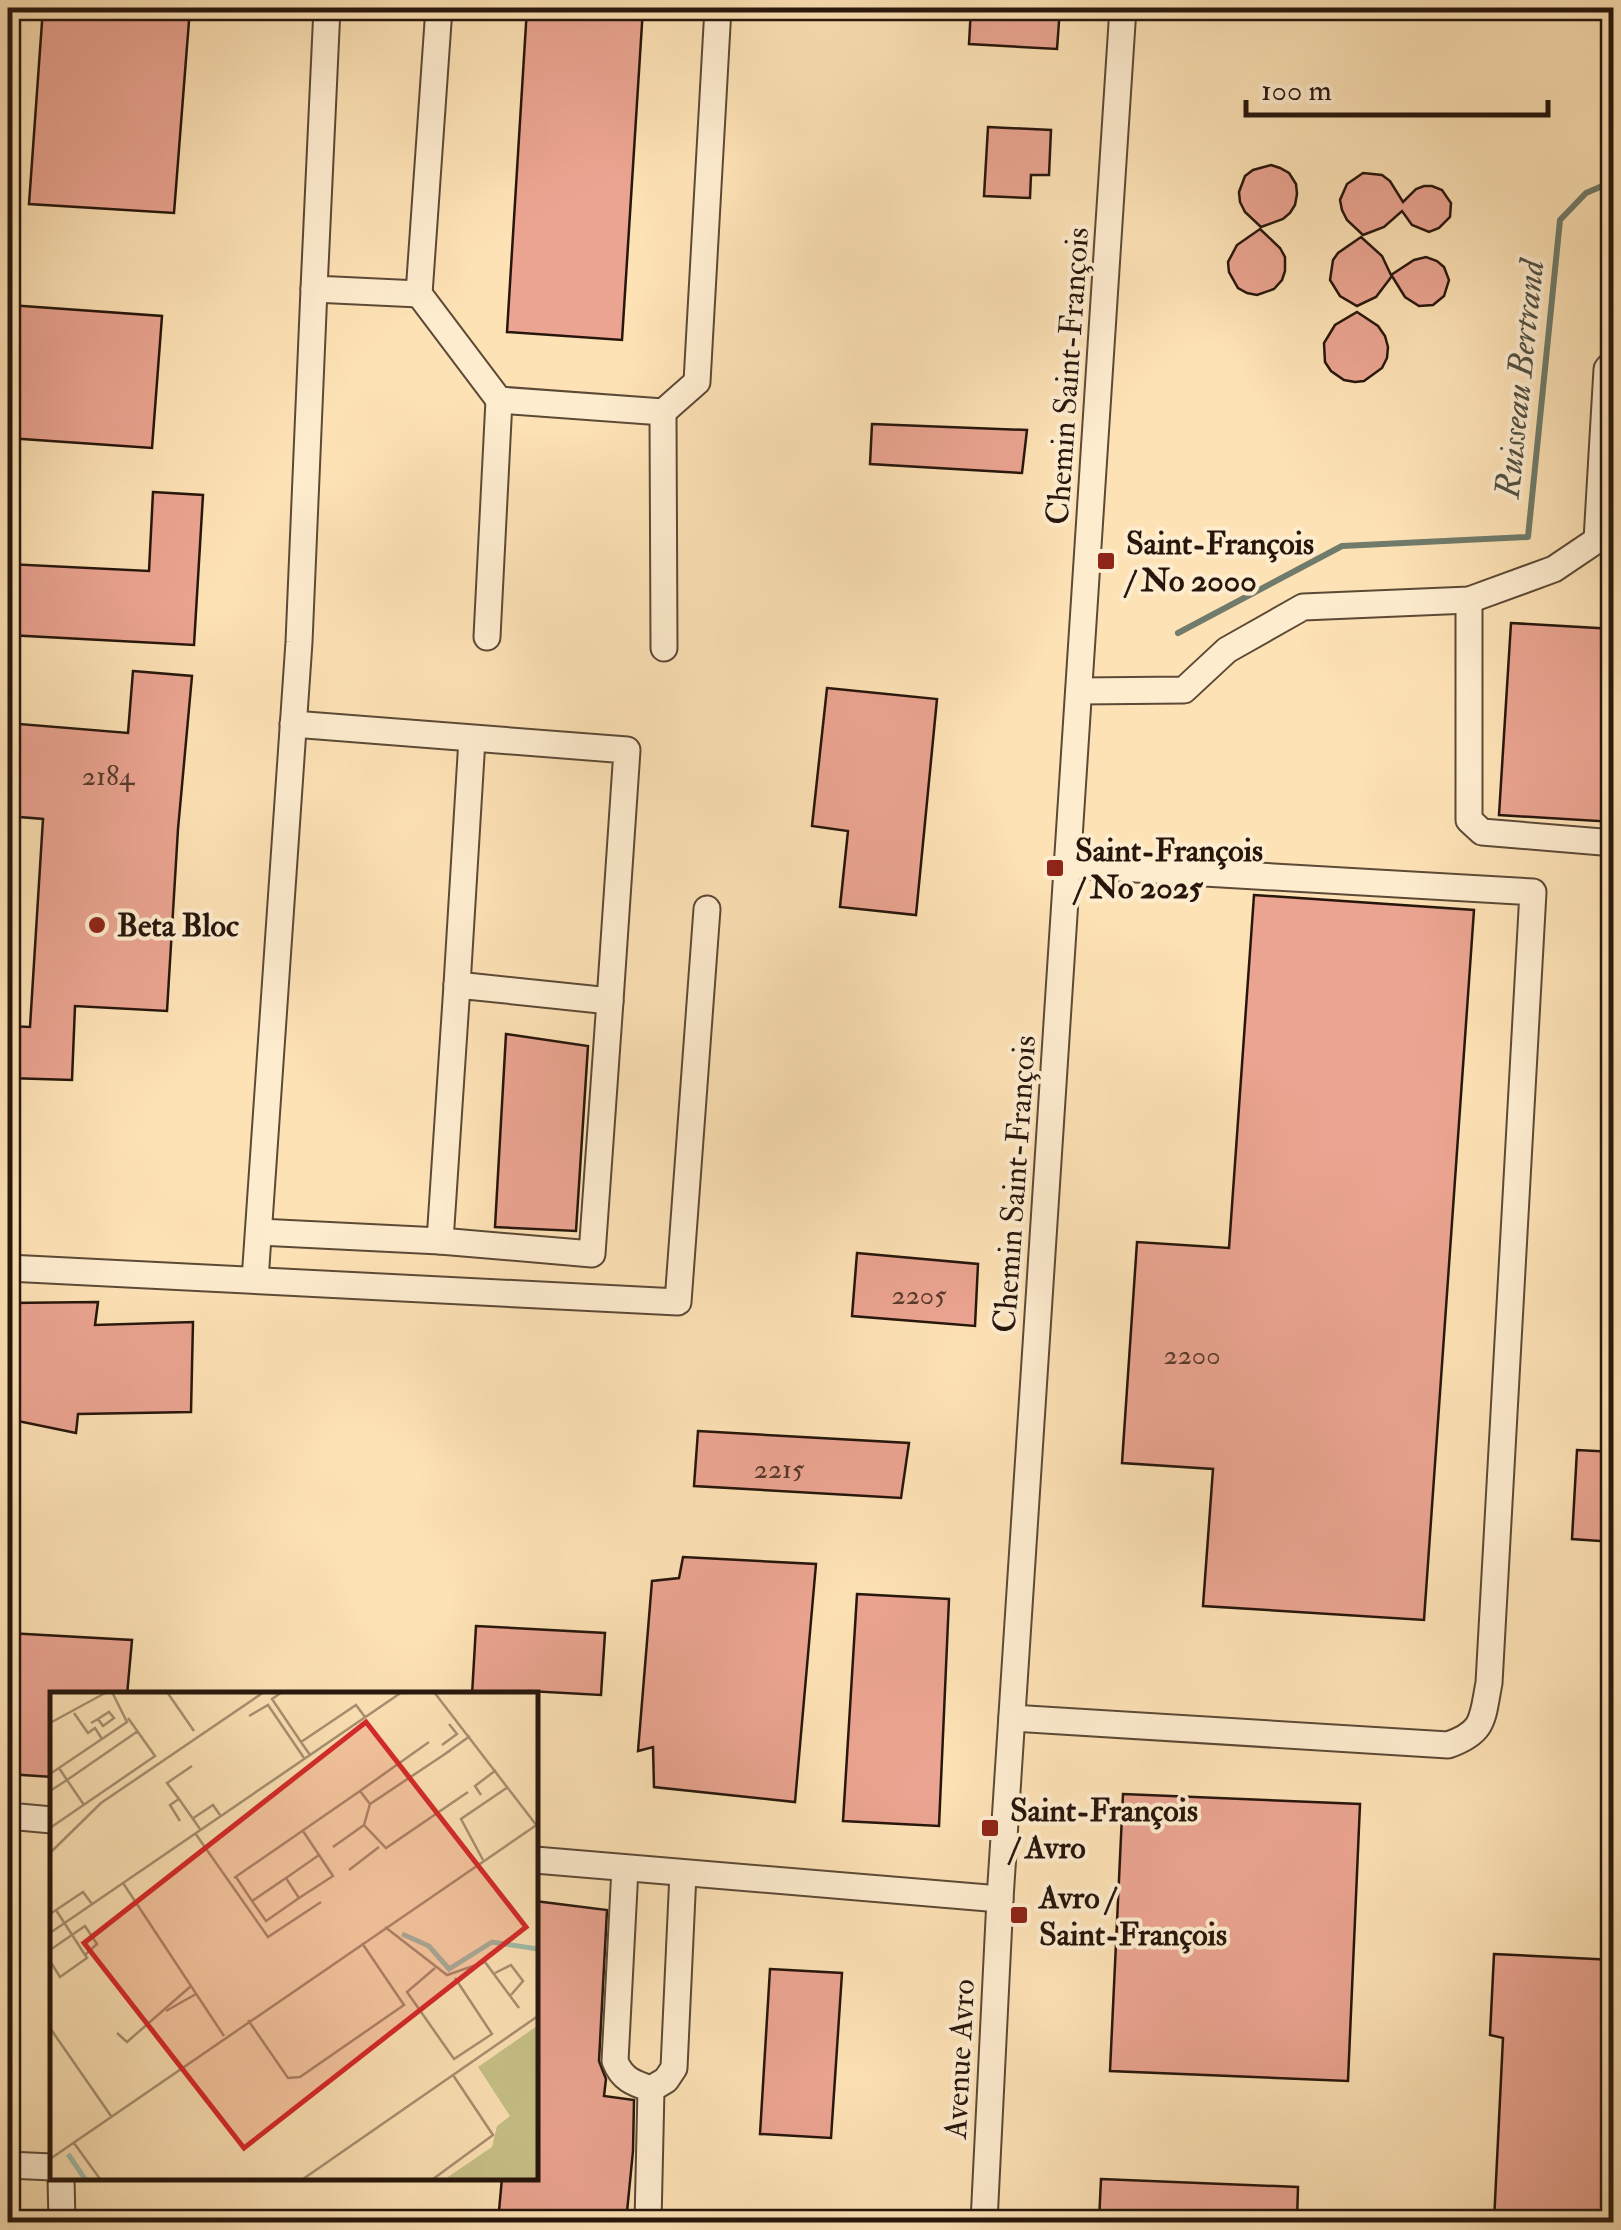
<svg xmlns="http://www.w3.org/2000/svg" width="1621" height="2230" viewBox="0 0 1621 2230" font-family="'IM FELL Double Pica',serif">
	<rect width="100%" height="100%" fill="#fde2b5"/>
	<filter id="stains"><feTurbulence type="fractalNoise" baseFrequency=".002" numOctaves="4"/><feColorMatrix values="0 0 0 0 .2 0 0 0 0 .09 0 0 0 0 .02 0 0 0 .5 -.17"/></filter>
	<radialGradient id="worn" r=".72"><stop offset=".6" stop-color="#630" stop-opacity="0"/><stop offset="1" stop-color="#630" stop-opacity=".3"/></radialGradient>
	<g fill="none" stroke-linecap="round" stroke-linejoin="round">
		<!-- stream -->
		<polyline stroke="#707b6b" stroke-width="6" points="1178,633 1342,546 1528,537 1560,220 1586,193 1614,181"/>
	</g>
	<!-- building -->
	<g fill="#eba491" stroke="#27160c" stroke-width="2.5">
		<polygon points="43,8 190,8 174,213 29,204"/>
		<polygon points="527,8 643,8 622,340 507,332"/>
		<polygon points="971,8 1060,8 1057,49 969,44"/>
		<polygon points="988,127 1051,130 1049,175 1031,175 1030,198 984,196"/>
		<polygon points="1271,165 1280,168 1289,173 1296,184 1297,194 1295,205 1290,213 1283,219 1261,227 1245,212 1240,202 1239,192 1245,176 1253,170"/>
		<polygon points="1363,173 1382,175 1390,181 1403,202 1416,189 1424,186 1432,186 1442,190 1451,203 1450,217 1439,228 1429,232 1412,225 1402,211 1384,227 1363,235 1347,220 1342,210 1340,200 1347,184"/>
		<polygon points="1260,229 1280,248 1285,257 1285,271 1282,280 1274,289 1257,295 1247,293 1238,288 1229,272 1228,262 1237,245"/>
		<polygon points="1361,237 1382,256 1391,275 1414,260 1426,257 1437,261 1444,267 1449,280 1444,296 1433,305 1419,306 1405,297 1392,276 1376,297 1357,306 1340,296 1330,280 1333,260 1338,253"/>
		<polygon points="9,305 162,316 152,448 8,438"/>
		<polygon points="1357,312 1378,326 1385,336 1388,347 1387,358 1382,368 1364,381 1355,382 1344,380 1331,371 1325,362 1324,343 1335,325"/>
		<polygon points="872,424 1027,430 1022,473 870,464"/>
		<polygon points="153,492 203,495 194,645 8,635 8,564 149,571"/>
		<polygon points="1511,623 1614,629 1614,822 1499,815"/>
		<polygon points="133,671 192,676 178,829 167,1011 75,1006 72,1080 8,1078 8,1026 30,1027 43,819 8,816 8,723 128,733"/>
		<polygon points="827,688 937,699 916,915 840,907 848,831 812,826"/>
		<polygon points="1254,895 1474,910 1424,1620 1203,1606 1213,1469 1122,1463 1137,1242 1229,1248"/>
		<polygon points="506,1034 588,1046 576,1231 495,1227"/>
		<polygon points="857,1253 978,1264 975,1326 852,1316"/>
		<polygon points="98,1302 95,1325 193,1322 191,1412 78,1414 76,1433 8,1419 8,1303"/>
		<polygon points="698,1431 909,1443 901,1498 694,1486"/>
		<polygon points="1577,1450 1614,1452 1614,1542 1572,1539"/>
		<polygon points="683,1557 816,1564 795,1802 654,1787 653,1747 638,1751 652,1581 679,1578"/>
		<polygon points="857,1594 949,1599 939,1826 843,1821"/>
		<polygon points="476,1626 605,1633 601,1695 529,1691 529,1695 472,1695"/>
		<polygon points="8,1633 132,1640 127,1695 52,1695 52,1777 8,1774"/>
		<polygon points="1123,1794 1360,1804 1348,2081 1110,2071"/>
		<polygon points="535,1901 607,1910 599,2061 606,2079 604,2096 634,2100 633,2151 626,2222 498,2222 502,2178 535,2178"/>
		<polygon points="1494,1954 1614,1960 1614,2222 1494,2222 1503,2038 1490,2035"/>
		<polygon points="770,1969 842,1973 831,2138 760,2134"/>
		<polygon points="1101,2179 1298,2187 1297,2222 1099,2222"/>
	</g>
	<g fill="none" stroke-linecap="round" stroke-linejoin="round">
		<defs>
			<g id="minor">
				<polyline points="327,8 314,289 419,294 439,8"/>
				<polyline points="419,294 499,400 663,412 697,382 718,8"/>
				<polyline points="663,412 664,648"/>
				<polyline points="1469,600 1469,820 1482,832 1614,843"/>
				<polyline points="487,637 499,400"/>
				<polyline points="1079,691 1184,690 1227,650 1303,607 1469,600 1554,569 1597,540 1607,369 1614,361"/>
				<polyline points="457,985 472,739"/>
				<polyline points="259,1232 440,1241 457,985 610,1001 627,750 293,724"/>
				<polyline points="440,1241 592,1254 610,1001"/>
				<polyline points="8,1268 678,1302 707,909"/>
				<polyline points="255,1280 299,642 314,289"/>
				<path d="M 1012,1718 L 1448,1745 C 1485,1732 1482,1719 1489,1683 L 1533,892 L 1067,865"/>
				<polyline points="8,1816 52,1820"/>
				<polyline points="535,1860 1000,1899"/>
				<path d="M 625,1868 L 615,2061 C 622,2079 633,2083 651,2089 L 648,2222"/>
				<polyline points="651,2089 666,2080 674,2068 683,1873"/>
				<polyline points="8,2165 52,2167"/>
				<polyline points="61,2178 62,2222"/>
				<polyline points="984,2222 1000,1899 1123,8"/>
			</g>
		</defs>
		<!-- minor casing -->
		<use href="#minor" stroke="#5c4936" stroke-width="29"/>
		<!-- minor -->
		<use href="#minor" stroke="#feeccf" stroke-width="25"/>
	</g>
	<!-- markers -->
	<g fill="#8f2418" stroke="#feeccf" stroke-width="4">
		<rect x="1096" y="551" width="20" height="20" rx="5"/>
		<rect x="1045" y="858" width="20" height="20" rx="5"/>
		<circle cx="97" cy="925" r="10"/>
		<rect x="980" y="1818" width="20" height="20" rx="5"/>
		<rect x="1009" y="1905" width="20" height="20" rx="5"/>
	</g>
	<g text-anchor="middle" stroke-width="8" stroke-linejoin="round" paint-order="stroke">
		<!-- number labels -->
		<g font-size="28" fill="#583a2d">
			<text x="108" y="785">2184</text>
			<text x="919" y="1304">2205</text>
			<text x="1192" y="1364">2200</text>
			<text x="779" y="1478">2215</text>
		</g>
		<!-- street labels -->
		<g font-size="32" fill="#27160c" stroke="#feeccf">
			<text transform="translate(1067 376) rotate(-86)" y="11">Chemin Saint-François</text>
			<text transform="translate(1014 1184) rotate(-86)" y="11">Chemin Saint-François</text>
			<text transform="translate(959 2059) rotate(-87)" y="11">Avenue Avro</text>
		</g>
		<!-- poi labels -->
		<g font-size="32" font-weight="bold" fill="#27160c" stroke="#feeccf" text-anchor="start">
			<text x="1126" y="554">Saint-François<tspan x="1126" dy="37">/ No 2000</tspan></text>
			<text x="1075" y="861">Saint-François<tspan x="1075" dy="37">/ No 2025</tspan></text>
			<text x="117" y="936">Beta Bloc</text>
			<text x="1010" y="1821">Saint-François<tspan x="1010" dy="37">/ Avro</tspan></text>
			<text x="1039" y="1908">Avro /<tspan x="1039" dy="37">Saint-François</tspan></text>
		</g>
		<!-- water labels -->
		<g font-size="35" font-style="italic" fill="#515143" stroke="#feeccf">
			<text transform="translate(1519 379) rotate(-84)" y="12">Ruisseau Bertrand</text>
		</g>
	</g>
	<!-- overview -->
	<g transform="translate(50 1692)">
		<rect width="488" height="488" fill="#fde2b5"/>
		<path d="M 487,334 L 487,487 L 395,487 L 442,455 L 447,434 L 460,424 L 428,375 Z" fill="#c7c188"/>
		<path fill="none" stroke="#a0beaa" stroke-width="5" d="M 352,242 L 379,254 L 399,277 L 442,250 L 488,257M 18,462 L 35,487"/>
		<path fill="none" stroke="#a79071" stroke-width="2.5" d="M 117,0 L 144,39M 232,0 L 222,7 L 251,50M 384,0 L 487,134M 24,21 L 38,41 L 45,36 L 52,47M 199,24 L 218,13 L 254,66M 0,31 L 57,0M 41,31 L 48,27 L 59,20 L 64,26 L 53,34 L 48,27M 379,50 L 310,99 L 320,112 L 392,64M 392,53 L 407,42 L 399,32M 401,58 L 392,64 L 420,44M 260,63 L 251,50 L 306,13 L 315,25M 9,76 L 17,88 L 88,39M 0,82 L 77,30 L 62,0M 0,99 L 17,88 L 34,113M 431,103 L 425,94 L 446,78M 129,107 L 117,91 L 142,74M 320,112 L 314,133 L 336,156 L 418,100M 142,127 L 163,113 L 170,123M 130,129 L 120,113 L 129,107 L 150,137M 0,136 L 105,64 L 78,26M 145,141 L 218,245 L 271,210M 283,155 L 314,133M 0,161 L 51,111 L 214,0M 433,168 L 411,127 L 458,95M 299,178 L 329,155M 186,185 L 202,209 L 236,186 L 249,206 L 283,184 L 253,139M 184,186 L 310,99M 236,186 L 269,163M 73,191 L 174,344M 202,209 L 216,229 L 249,206M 0,222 L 33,200 L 42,212M 335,235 L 397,283 L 435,270 L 469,316M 0,241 L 352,0M 0,258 L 35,234 L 47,252 L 35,263M 0,269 L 10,285 L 37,266 L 6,218M 385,276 L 357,300 L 404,367 L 442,342 L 405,286M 445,281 L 461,273 L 473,289 L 461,303M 116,319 L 146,302M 198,328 L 238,386 L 250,385 L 354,313 L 312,251M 0,336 L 61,424M 67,341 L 77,350 L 141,294M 24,451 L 50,487M 0,467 L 488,132M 253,487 L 488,324M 383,487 L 443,443 L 403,383"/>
		<path fill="#d62828" fill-opacity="0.15" stroke="#d62828" stroke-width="5" d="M 316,30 L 476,235 L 194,456 L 34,251 Z"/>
		<rect width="488" height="488" fill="none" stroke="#27160c" stroke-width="5"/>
	</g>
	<!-- margin -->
	<rect width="1621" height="2230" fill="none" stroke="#fde2b5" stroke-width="40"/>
	<rect x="10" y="10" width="1601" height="2210" fill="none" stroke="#27160c" stroke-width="5"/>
	<rect x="20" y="20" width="1581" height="2190" fill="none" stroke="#27160c" stroke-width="2.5"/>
	<!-- scale -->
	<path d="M1246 100v15h302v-15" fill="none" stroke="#27160c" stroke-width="5"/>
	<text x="1261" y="100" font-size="30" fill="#27160c" stroke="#feeccf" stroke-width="8" paint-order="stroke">100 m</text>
	<rect width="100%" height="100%" filter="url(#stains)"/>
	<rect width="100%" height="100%" fill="url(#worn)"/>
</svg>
